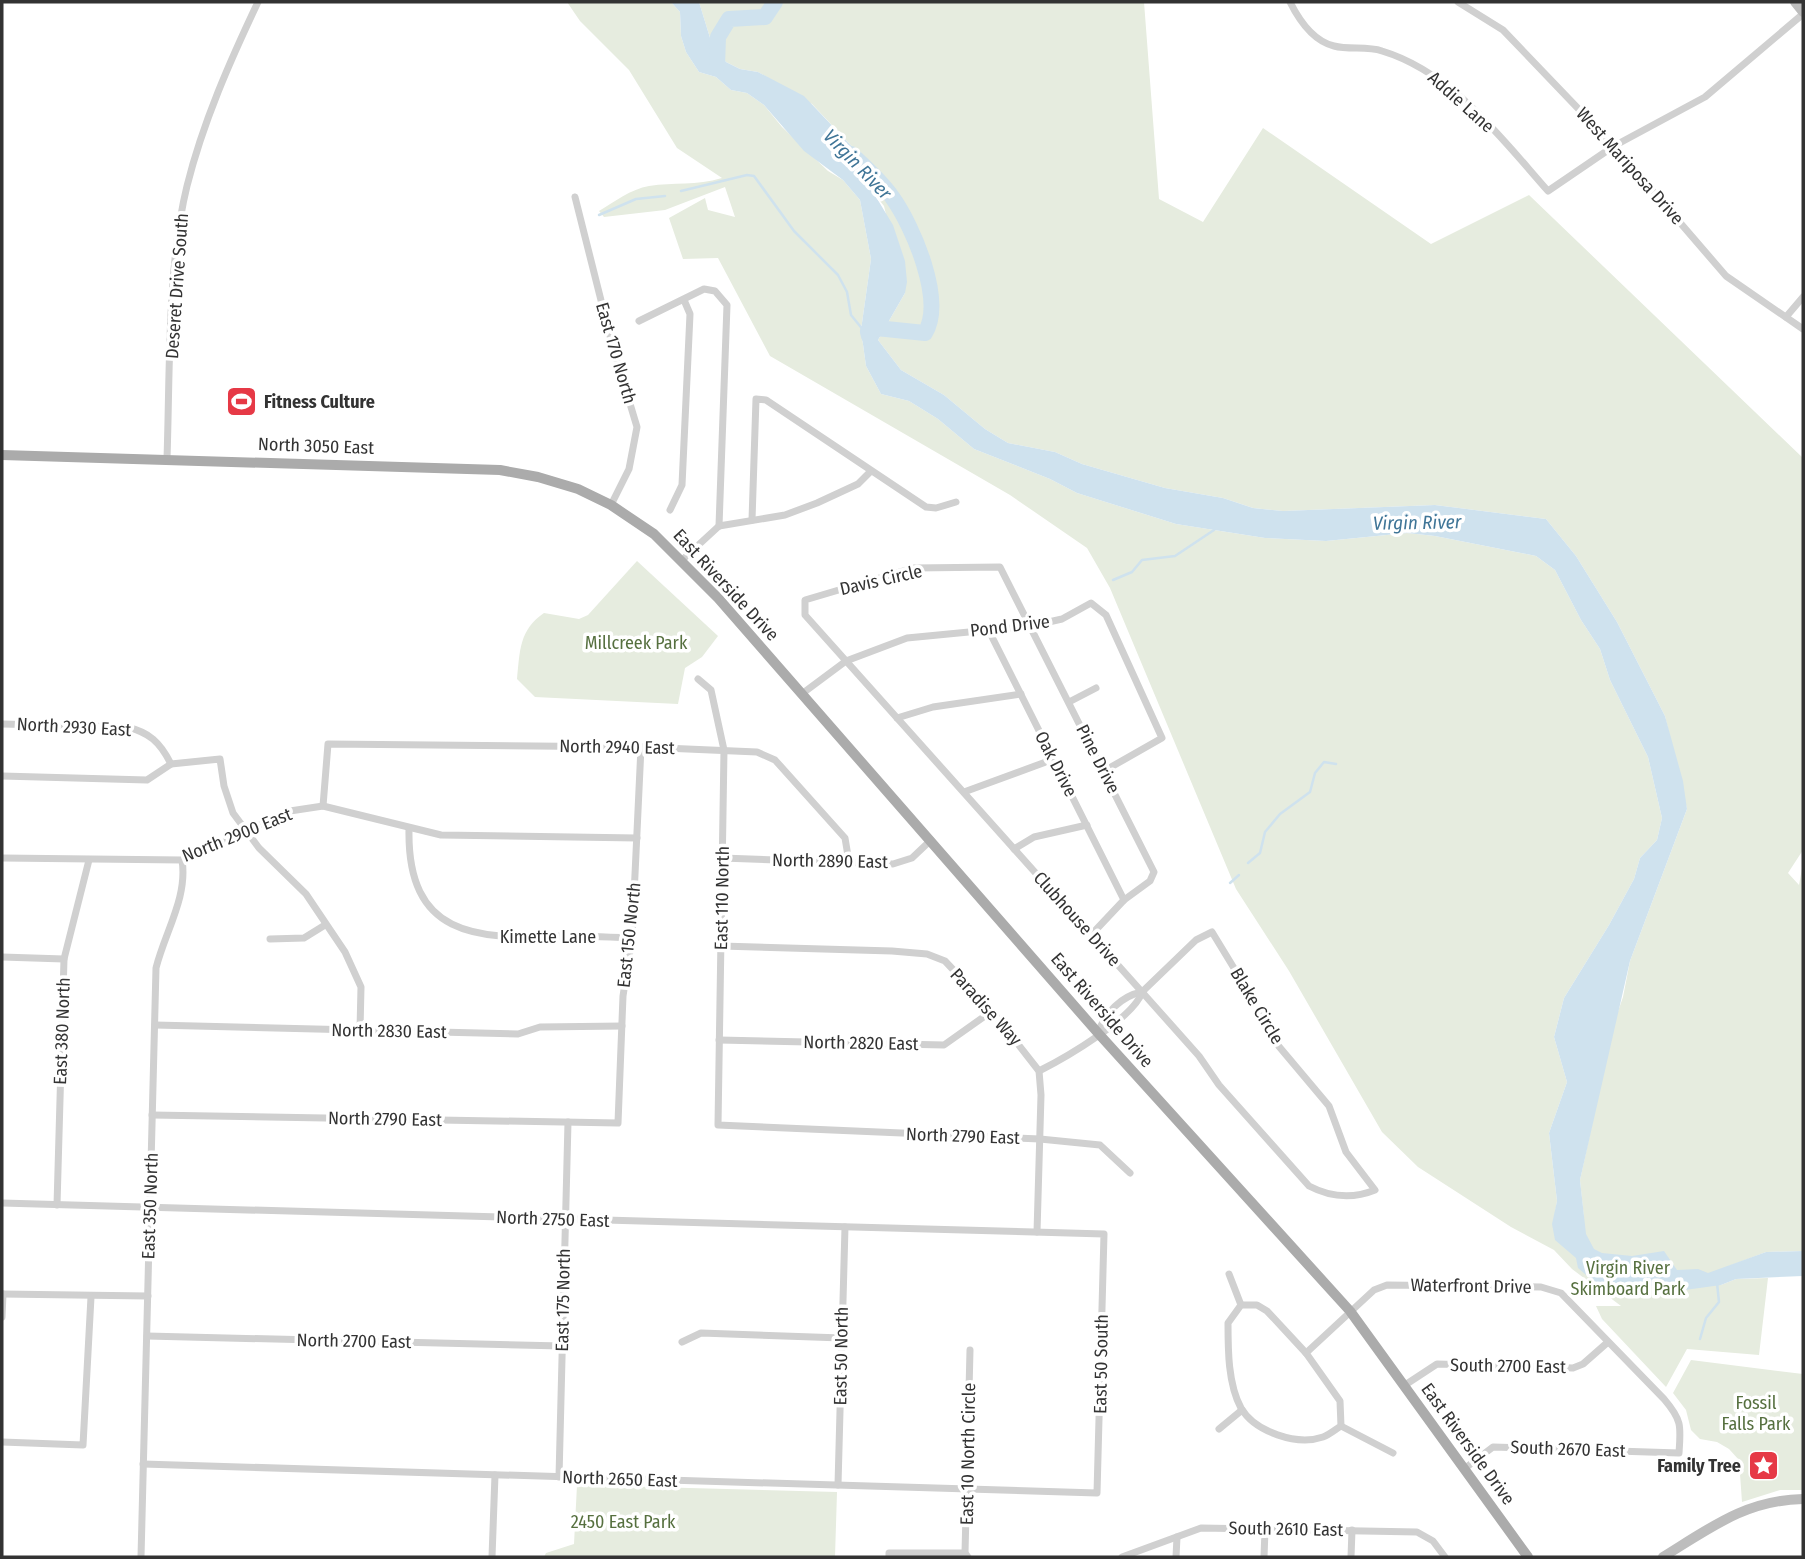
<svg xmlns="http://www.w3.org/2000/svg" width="1805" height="1559" viewBox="0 0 1805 1559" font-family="'Fira Sans Condensed',sans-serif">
	<rect width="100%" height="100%" fill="#fff"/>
	<!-- green -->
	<g fill="#e6ecdf">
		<path d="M 567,2 L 671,2 L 680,12 L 681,36 L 686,52 L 699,72 L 716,77 L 731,90 L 747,93 L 764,105 L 782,127 L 828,171 L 843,180 L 860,200 L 871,259 L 861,330 L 866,366 L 881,394 L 909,401 L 938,419 L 974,449 L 1050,479 L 1077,493 L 1176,524 L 1265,538 L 1326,541 L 1407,533 L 1435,536 L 1536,556 L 1555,570 L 1581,620 L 1600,649 L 1610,680 L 1648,757 L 1662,818 L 1657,840 L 1640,858 L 1634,879 L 1609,925 L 1564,998 L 1554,1037 L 1567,1082 L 1549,1133 L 1557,1201 L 1554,1219 L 1584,1218 L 1580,1180 L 1614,1023 L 1623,997 L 1630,961 L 1687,809 L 1665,716 L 1617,622 L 1576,556 L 1546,519 L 1435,505 L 1283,511 L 1253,508 L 1223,498 L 1165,488 L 1082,464 L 1055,452 L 1008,443 L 985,429 L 944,395 L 901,370 L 878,340 L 905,293 L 884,206 L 873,192 L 859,154 L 812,104 L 758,72 L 740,69 L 726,62 L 711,41 L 699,2 L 1144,2 L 1159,199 L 1203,222 L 1263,128 L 1431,244 L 1529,195 L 1803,458 L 1803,850 L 1788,873 L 1799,885 L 1803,863 L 1803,1251 L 1766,1252 L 1716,1271 L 1721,1285 L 1736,1279 L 1768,1278 L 1759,1355 L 1687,1349 L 1666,1387 L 1602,1319 L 1596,1306 L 1621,1306 L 1572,1269 L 1554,1250 L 1511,1227 L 1418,1167 L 1382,1132 L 1289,971 L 1236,889 L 1110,588 L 1087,548 L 1010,495 L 770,356 L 718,258 L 683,259 L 669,218 L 705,198 L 708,210 L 735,217 L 725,187 L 665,210 L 604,217 L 599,211 C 614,202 631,189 649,186 C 674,182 696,186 722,178 L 677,148 L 629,70 L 580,21 Z"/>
		<path d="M 637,561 L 718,636 L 702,657 L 685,668 L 678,704 L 535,697 L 517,679 C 520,651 519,630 544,613 L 579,619 L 588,615 Z"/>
		<polygon points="1691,1360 1803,1374 1803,1490 1780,1490 1742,1502 1739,1460 1729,1449 1717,1442 1700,1439 1691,1430 1686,1410 1673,1393"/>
		<polygon points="577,1485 837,1492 835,1557 544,1557 546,1553 574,1544"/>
	</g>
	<!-- water -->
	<polygon fill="#cfe2ee" points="671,2 699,2 711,41 726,62 740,69 758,72 804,96 859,154 865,165 873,192 893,225 905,261 907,282 905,293 878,340 901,370 944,395 985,429 1008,443 1055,452 1082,464 1165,488 1223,498 1253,508 1283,511 1435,505 1546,519 1576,556 1617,622 1665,716 1683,781 1687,809 1630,961 1580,1180 1586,1234 1594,1249 1602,1253 1632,1256 1664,1251 1677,1270 1698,1269 1708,1273 1766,1252 1803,1251 1803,1276 1736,1279 1721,1285 1685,1290 1659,1290 1647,1284 1612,1287 1593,1281 1578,1268 1576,1258 1555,1240 1552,1224 1557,1201 1549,1133 1567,1082 1554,1037 1564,998 1609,925 1634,879 1640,858 1657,840 1662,818 1648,757 1610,680 1600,649 1581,620 1555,570 1536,556 1435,536 1407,533 1326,541 1265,538 1176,524 1077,493 1050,479 974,449 938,419 909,401 881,394 866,366 861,330 871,259 860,200 843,180 804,151 764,105 747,93 731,90 716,77 699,72 686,52 681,36 680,12"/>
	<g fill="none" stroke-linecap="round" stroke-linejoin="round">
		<!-- stream -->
		<g stroke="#cfe2ee" stroke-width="2.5">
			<polyline points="681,191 747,175 754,176 794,231 838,275 847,292 851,315 864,331"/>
			<polyline points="599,215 636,199 665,196"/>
			<polyline points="1113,580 1132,572 1142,560 1175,556 1214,530"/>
			<polyline points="1248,863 1260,853 1265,832 1280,814 1310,792 1315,773 1324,762 1336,764"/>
			<polyline points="1230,883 1239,875"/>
			<polyline points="1700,1339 1706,1318 1719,1302 1717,1283"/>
		</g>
		<!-- river -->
		<g stroke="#cfe2ee" stroke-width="16">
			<polyline points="717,67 718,37 729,19 765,17 775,2"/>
			<path d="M 851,154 C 865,167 881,181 892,197 C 913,226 945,301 925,333 L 876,328 L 868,332 L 869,336"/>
		</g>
		<!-- street -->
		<g stroke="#d0d0d0" stroke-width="7">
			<path d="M 1290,2 C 1299,20 1313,41 1334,46 C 1349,50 1367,46 1382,51 C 1452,72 1501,138 1548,191 L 1614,146 L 1705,97 L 1803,14"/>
			<polyline points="1458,2 1503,30 1614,146 1726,276 1803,329"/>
			<polyline points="575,197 612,344 637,427 629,469 611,505"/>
			<polyline points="1786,317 1803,297"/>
			<polyline points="639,321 704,289 715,291 727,305 719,526"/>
			<path d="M 167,458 C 170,374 167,267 187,186 C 203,122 230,61 258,2"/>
			<polyline points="670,510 682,485 690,314 684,300"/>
			<polyline points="752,520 756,399 766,400 926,507 936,508 956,502"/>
			<polyline points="681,561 719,526 785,515 817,503 858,484 870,472"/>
			<polyline points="988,629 1124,900"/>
			<polyline points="698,679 711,690 724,750 718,1125 1040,1139 1100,1145 1130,1173"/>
			<polyline points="803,693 846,661 907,638 1031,626 1062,619 1091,603 1106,615 1162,738 1104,771"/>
			<polyline points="1069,702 1096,688"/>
			<polyline points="897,718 933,707 1021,694"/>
			<path d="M 2,724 L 126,727 C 149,732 160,742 171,764"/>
			<polyline points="2,776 147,780 171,764 220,759 224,786 233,813 259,848 306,894 345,952 361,987 360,1030"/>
			<polyline points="964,792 1054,759"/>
			<polyline points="323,806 328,744 641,747 757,752 775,760 845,838 849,862"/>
			<path d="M 409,829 C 407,936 475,940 561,936 C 585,936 609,937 632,938"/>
			<polyline points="1014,849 1034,837 1087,825"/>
			<polyline points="2,858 182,860 290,811 323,806 441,835 637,838"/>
			<polyline points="722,858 893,864 912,858 931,840"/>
			<polyline points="270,939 304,938 325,925"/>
			<polyline points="721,946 892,951 927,954 945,961 992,1011 1039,1071 1041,1095 1037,1232"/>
			<polyline points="2,957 64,959"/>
			<polyline points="155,1025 518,1034 540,1027 622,1026"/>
			<path d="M 1098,1033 C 1105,1013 1121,996 1142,992"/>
			<polyline points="719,1040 944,1045 992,1011"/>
			<path d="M 1039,1071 C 1065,1058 1134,1018 1142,992 L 1196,940 L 1212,932 L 1254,1001 L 1271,1037 L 1329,1106 L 1346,1152 L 1375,1190 C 1353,1199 1330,1197 1309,1186 L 1219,1085 L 1199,1056 L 1142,992 L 805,615 L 805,600 L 913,568 L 1000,567 L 1154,872 L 1150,881 L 1124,900 L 1091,935"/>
			<polyline points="152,1115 618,1123 623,996 632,938 641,747"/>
			<polyline points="2,1203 1104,1234 1097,1493 143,1464"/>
			<polyline points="57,1205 64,959 89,860"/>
			<polyline points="1229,1274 1241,1305"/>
			<polyline points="2,1294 148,1296"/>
			<path d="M 1241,1305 L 1257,1305 L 1267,1311 L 1306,1353 L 1340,1401 L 1341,1426 C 1336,1429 1329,1435 1323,1437 C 1297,1446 1255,1432 1241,1408 C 1228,1384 1228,1350 1228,1323 Z"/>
			<polyline points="2,1317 3,1294"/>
			<polyline points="147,1336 562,1346"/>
			<polyline points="682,1342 701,1333 842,1338"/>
			<path d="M 1306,1353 L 1374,1290 L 1387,1285 L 1541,1287 L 1561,1293 L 1664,1399 C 1682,1420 1681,1426 1679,1453 L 1493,1447 L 1464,1469"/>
			<polyline points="1405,1385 1437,1364 1573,1368 1583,1364 1608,1342"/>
			<polyline points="1341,1426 1393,1453"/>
			<polyline points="1219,1429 1242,1410"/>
			<polyline points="2,1442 83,1445 91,1297"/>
			<polyline points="559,1477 568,1122"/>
			<polyline points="838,1485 845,1227"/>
			<path d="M 141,1557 L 156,968 C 165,932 188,897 182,860"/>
			<polyline points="492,1557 495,1475"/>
			<polyline points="889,1557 889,1553 965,1553"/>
			<polyline points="968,1557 965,1553 970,1350"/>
			<polyline points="1122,1557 1201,1528 1417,1532 1433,1541 1445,1557"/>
			<polyline points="1176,1557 1177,1537"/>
			<polyline points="1264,1557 1265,1530"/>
			<polyline points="1351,1557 1352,1530"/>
		</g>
		<!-- secondary -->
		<g stroke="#bdbdbd" stroke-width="10">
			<polyline points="1795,2 1803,12"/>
			<path d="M 1663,1557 C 1710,1528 1746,1500 1803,1499"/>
		</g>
		<!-- primary -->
		<polyline stroke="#ababab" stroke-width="10" points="2,455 500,470 538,477 578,489 611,505 654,534 718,598 1098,1033 1350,1311 1528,1557"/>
	</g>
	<!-- icons -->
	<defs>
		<symbol id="stadium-square" viewBox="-11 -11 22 22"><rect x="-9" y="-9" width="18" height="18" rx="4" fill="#e63946" stroke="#fff"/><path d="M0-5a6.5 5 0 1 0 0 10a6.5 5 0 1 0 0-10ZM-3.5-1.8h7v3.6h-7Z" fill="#fff"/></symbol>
		<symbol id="sight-square" viewBox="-11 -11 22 22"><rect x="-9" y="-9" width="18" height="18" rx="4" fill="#e63946" stroke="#fff"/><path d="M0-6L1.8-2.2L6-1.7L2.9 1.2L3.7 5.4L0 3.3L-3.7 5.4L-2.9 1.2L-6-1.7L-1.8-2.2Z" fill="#fff"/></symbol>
	</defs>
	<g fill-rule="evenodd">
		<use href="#stadium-square" x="224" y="384" width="35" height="35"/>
		<use href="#sight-square" x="1746" y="1448" width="35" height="35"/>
	</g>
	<g text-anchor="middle" stroke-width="7" stroke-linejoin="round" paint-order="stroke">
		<!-- street labels -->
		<g font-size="18" fill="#333" stroke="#fff">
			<text transform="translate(1461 102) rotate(42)" y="6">Addie Lane</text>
			<text transform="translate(1630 166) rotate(48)" y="6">West Mariposa Drive</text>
			<text transform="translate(177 286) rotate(-86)" y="6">Deseret Drive South</text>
			<text transform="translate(616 353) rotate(74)" y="6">East 170 North</text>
			<text transform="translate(316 446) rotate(2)" y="6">North 3050 East</text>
			<text transform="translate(881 580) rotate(-13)" y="6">Davis Circle</text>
			<text transform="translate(726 585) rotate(47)" y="6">East Riverside Drive</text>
			<text transform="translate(1010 626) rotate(-7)" y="6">Pond Drive</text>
			<text transform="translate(74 727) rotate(3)" y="6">North 2930 East</text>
			<text transform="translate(617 747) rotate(1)" y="6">North 2940 East</text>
			<text transform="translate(1098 759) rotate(63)" y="6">Pine Drive</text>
			<text transform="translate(1056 764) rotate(63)" y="6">Oak Drive</text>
			<text transform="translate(237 835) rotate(-22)" y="6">North 2900 East</text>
			<text transform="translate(830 861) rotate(1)" y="6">North 2890 East</text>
			<text transform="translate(722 898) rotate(-89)" y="6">East 110 North</text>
			<text transform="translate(1077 919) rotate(48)" y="6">Clubhouse Drive</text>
			<text transform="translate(629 935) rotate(-84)" y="6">East 150 North</text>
			<text x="548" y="943">Kimette Lane</text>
			<text transform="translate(1257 1006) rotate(59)" y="6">Blake Circle</text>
			<text transform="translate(986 1007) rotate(48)" y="6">Paradise Way</text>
			<text transform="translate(1102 1010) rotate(49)" y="6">East Riverside Drive</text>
			<text transform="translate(62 1031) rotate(-88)" y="6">East 380 North</text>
			<text transform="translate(389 1031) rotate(1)" y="6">North 2830 East</text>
			<text transform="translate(861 1043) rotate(1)" y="6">North 2820 East</text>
			<text transform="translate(385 1119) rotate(1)" y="6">North 2790 East</text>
			<text transform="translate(963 1136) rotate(2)" y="6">North 2790 East</text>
			<text transform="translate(150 1206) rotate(-88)" y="6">East 350 North</text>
			<text transform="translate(553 1219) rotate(2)" y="6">North 2750 East</text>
			<text transform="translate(1471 1286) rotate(1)" y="6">Waterfront Drive</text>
			<text transform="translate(563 1300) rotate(-89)" y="6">East 175 North</text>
			<text transform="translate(354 1341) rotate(1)" y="6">North 2700 East</text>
			<text transform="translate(841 1356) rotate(-89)" y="6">East 50 North</text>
			<text transform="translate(1101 1364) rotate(-89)" y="6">East 50 South</text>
			<text transform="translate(1508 1366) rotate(1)" y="6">South 2700 East</text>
			<text transform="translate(1468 1444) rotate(54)" y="6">East Riverside Drive</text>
			<text transform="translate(1568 1449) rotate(2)" y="6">South 2670 East</text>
			<text transform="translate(968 1454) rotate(-89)" y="6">East 10 North Circle</text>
			<text transform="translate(620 1479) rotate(2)" y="6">North 2650 East</text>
			<text transform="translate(1286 1529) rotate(1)" y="6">South 2610 East</text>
		</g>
		<!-- poi labels -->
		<g font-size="18" font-weight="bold" fill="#333" stroke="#fff" text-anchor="start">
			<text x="264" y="408">Fitness Culture</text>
			<text x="1741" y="1472" text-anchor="end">Family Tree</text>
		</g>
		<!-- park labels -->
		<g font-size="18" fill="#56703f" stroke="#fff">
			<text x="636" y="649">Millcreek Park</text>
			<text x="1628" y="1274">Virgin River<tspan x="1628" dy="21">Skimboard Park</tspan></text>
			<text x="1756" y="1409">Fossil<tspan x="1756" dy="21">Falls Park</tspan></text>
			<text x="623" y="1528">2450 East Park</text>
		</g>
		<!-- water labels -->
		<g font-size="19" font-style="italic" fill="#3f7597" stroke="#fff">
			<text transform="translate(858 164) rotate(46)" y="7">Virgin River</text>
			<text transform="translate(1417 522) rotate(-1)" y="7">Virgin River</text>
		</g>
	</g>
	<!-- border -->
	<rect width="1805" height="1559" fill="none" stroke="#333333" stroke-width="7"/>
</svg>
